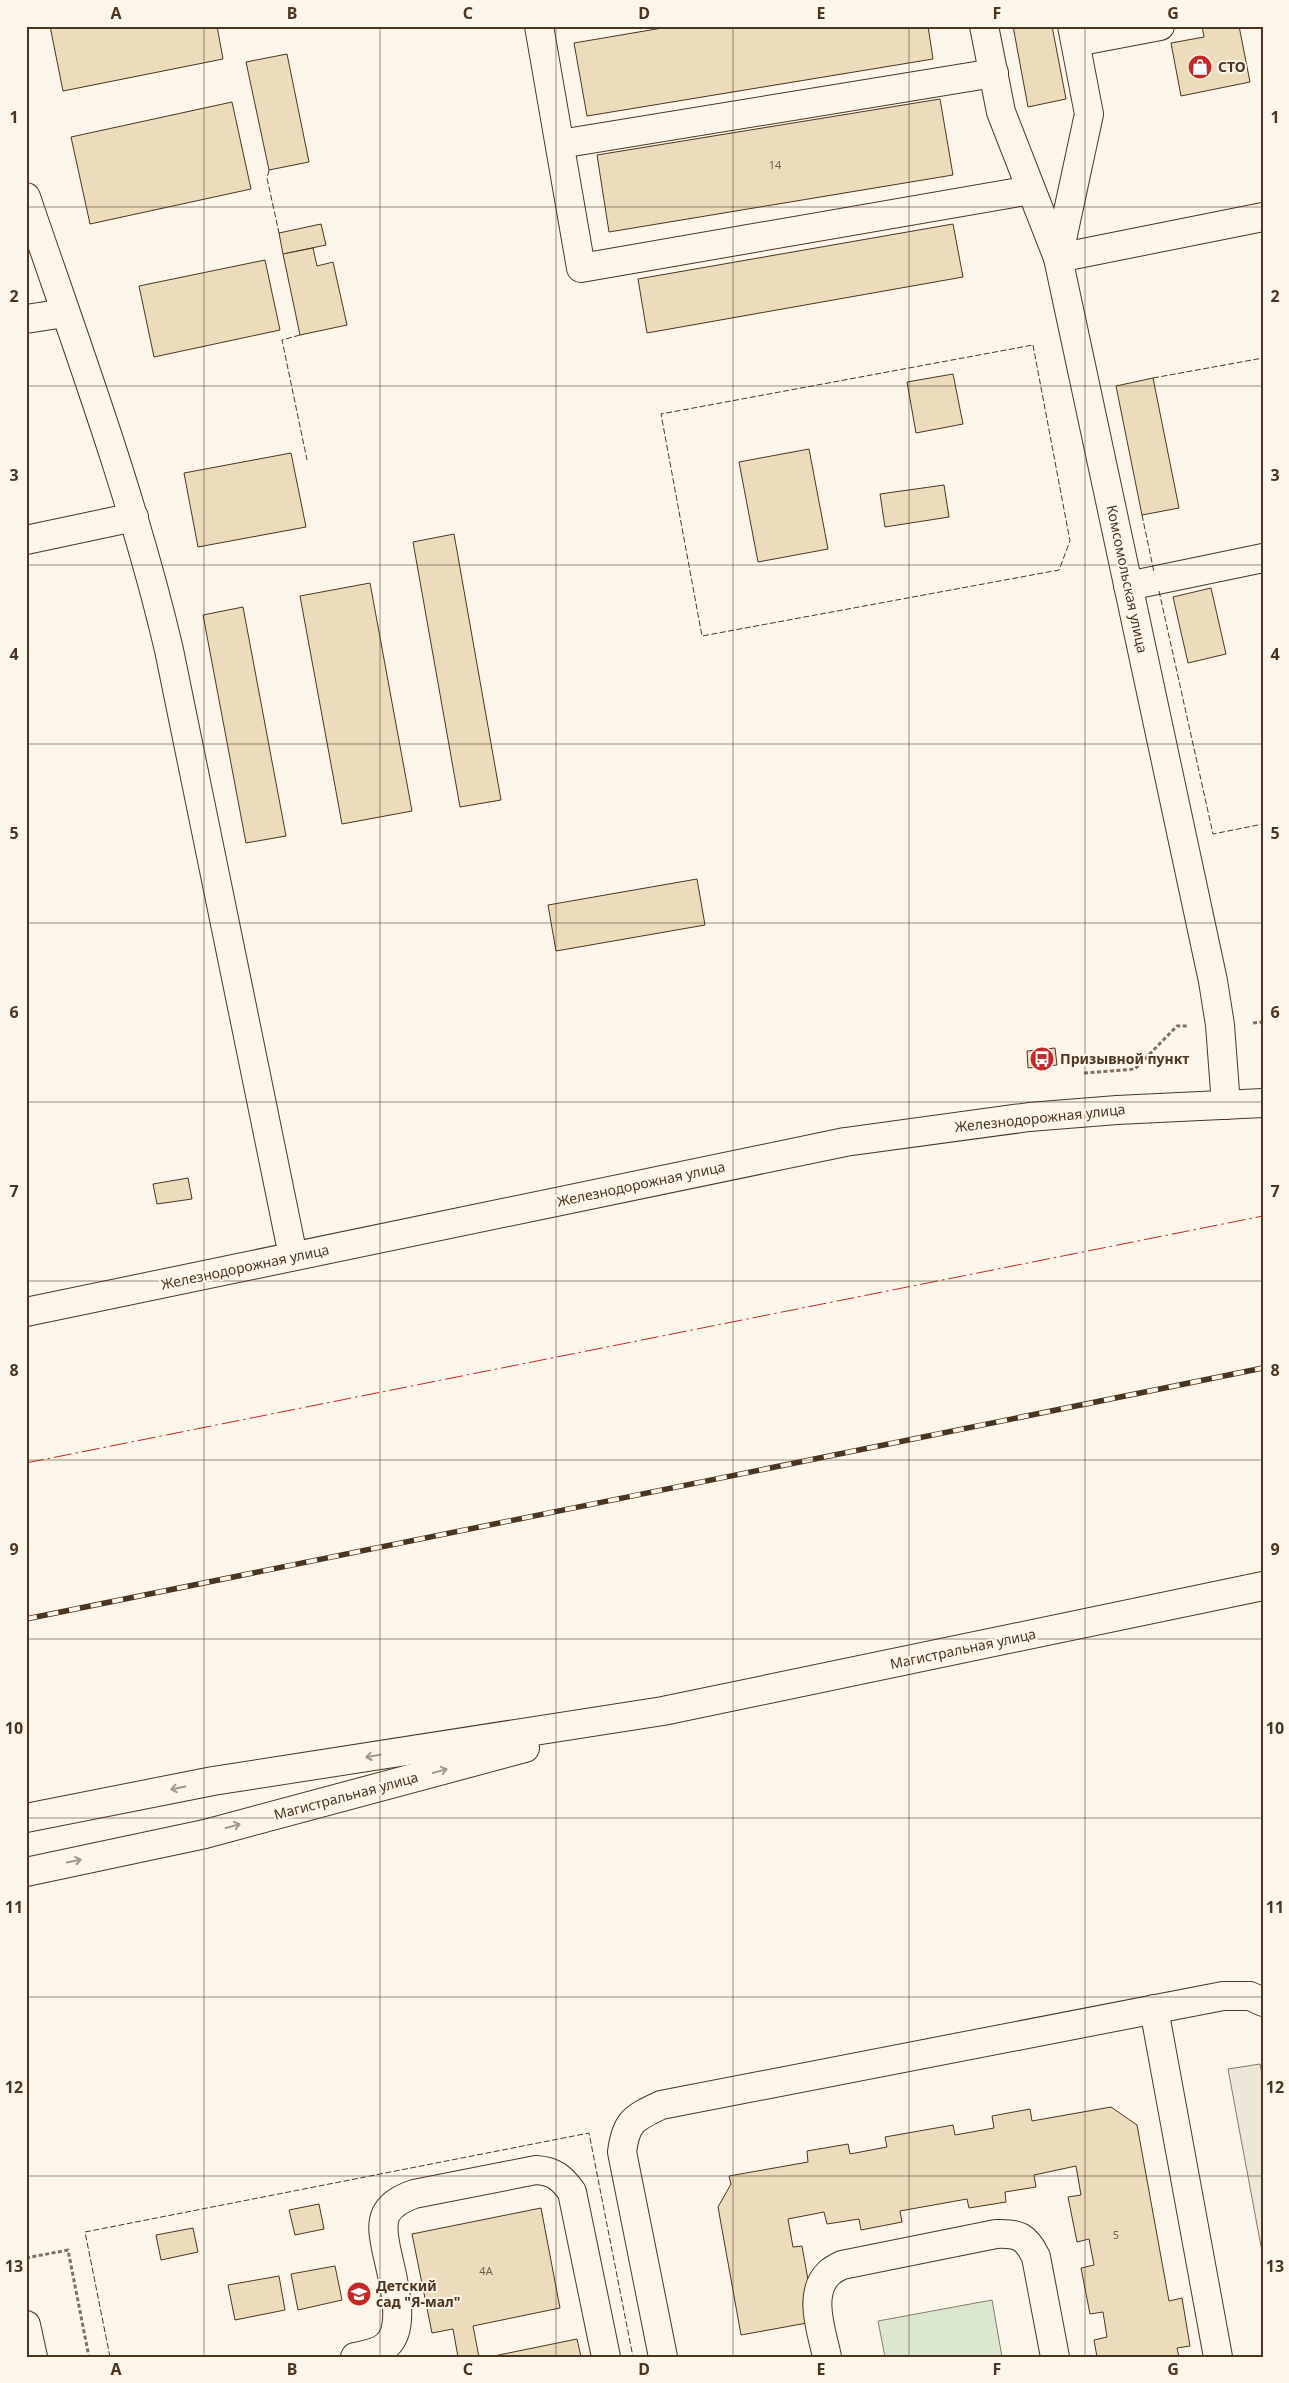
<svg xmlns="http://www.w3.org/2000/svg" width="1289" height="2383" viewBox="0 0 1289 2383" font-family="'Noto Sans',sans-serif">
	<rect width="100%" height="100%" fill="#fbf6e9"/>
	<!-- green -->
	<polygon fill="#dce7d0" stroke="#887966" points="992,2300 1002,2357 885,2357 878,2321"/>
	<!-- parking -->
	<polygon fill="#ede7d9" stroke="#887966" points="1260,2064 1263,2078 1263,2257 1228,2069"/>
	<!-- building -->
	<g fill="#ecdcbc" stroke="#4a3520">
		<polygon points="50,26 217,26 223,59 63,91"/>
		<polygon points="674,26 928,26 933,59 587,116 574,43"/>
		<polygon points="1013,26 1052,26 1066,99 1028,107"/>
		<polygon points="1202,26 1239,26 1250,82 1181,96 1171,43 1204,37"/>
		<polygon points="287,54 309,162 269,170 246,62"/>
		<polygon points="940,99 953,175 609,232 597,155"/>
		<polygon points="232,102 251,189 90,224 71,137"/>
		<polygon points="321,224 326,245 283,254 279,233"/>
		<polygon points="953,224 963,277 647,333 638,279"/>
		<polygon points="313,248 317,266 333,262 347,325 300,335 283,254"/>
		<polygon points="265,260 280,330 154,357 139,286"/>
		<polygon points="953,374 963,424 916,433 907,382"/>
		<polygon points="1153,378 1179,508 1142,515 1116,386"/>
		<polygon points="809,449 828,549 758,562 739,462"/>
		<polygon points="291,453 306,527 198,547 184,473"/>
		<polygon points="944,485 949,517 885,527 880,494"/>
		<polygon points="454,534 501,800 460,807 413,542"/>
		<polygon points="370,583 412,811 342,824 300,596"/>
		<polygon points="1211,588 1226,654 1188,663 1173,597"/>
		<polygon points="243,607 286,836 246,843 203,615"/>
		<polygon points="697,879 705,925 556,951 548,905"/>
		<polygon points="1055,1048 1057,1065 1028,1068 1027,1051"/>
		<polygon points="188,1178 192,1199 157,1204 153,1184"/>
		<polygon points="1111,2107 1137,2125 1169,2301 1182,2298 1190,2346 1177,2348 1179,2357 1097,2357 1094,2340 1107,2337 1103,2312 1090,2314 1081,2268 1094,2265 1089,2239 1077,2242 1068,2197 1081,2195 1076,2166 1034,2175 1036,2187 1005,2192 1006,2202 969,2208 967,2199 900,2211 902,2222 861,2230 859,2219 827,2224 824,2212 788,2219 793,2247 802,2246 812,2302 803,2303 807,2323 741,2335 718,2207 731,2184 729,2176 808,2162 807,2151 848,2144 850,2154 887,2147 885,2137 953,2125 955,2135 994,2128 992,2116 1030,2109 1032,2121"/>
		<polygon points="319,2204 324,2229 295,2235 289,2210"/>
		<polygon points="541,2208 560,2308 473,2326 479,2357 458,2357 453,2329 432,2333 412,2234"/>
		<polygon points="193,2228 198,2252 161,2260 156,2235"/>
		<polygon points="335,2266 342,2300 298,2310 291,2274"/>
		<polygon points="279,2276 285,2310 235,2320 228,2285"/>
		<polygon points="577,2339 581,2357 489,2357"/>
	</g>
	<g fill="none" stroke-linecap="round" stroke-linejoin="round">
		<defs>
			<g id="minor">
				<polyline points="539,26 581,268 1031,190"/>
				<polyline points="984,26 1001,112 1058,258 1089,114 1072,26"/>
				<polyline points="1076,42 1160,26"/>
				<polyline points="560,144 994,73"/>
				<path d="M 26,197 C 77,347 133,496 169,650 L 293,1256"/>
				<polyline points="26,319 65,313"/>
				<polyline points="26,540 134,517"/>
				<polyline points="1128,586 1263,558"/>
				<polyline points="1226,1105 1220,1025 1213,981 1058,258 1263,217"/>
				<polyline points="26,1312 845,1142 1029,1117 1117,1110 1263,1103"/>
				<polyline points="1154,2009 1218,2357"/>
				<polyline points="26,2325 33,2357"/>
				<path d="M 355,2357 C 365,2355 379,2353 387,2345 C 408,2326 391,2273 386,2248 C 384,2237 381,2225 386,2214 C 392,2203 403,2198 414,2194 L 536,2170 C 554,2171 562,2178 572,2192 L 606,2357"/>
				<path d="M 663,2357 L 622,2152 C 626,2121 634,2118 661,2105 L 1223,1996 L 1250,1996 L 1263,2002"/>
				<path d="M 827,2357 C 822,2332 807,2294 829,2273 C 832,2270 838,2267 842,2265 L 996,2234 C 1018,2233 1026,2236 1036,2257 L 1055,2357"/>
			</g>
			<g id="major">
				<polyline points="26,1818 213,1781 663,1711 1263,1586"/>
				<polyline points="26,1872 205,1834 525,1748"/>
			</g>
		</defs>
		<!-- minor casing -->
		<use href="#minor" stroke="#4a3520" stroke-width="30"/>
		<!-- major casing -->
		<use href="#major" stroke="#4a3520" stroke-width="30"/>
		<!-- path -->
		<g stroke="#7f6f5c" stroke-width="3" stroke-dasharray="4 2.5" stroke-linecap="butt">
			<polyline points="1253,1023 1263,1022"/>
			<polyline points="1084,1073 1135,1069 1177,1026 1187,1026"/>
			<polyline points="26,2258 68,2250 89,2357"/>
		</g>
		<!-- minor -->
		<use href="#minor" stroke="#fbf6e9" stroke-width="28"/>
		<!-- major -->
		<use href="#major" stroke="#fbf6e9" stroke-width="28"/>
		<defs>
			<polyline id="rail" points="26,1619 1263,1368"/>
		</defs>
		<!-- rail casing -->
		<use href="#rail" stroke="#4a3520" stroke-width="5.5"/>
		<!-- rail -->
		<use href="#rail" stroke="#fbf6e9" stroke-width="4" stroke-dasharray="11" stroke-linecap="butt"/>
		<!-- fence -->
		<g stroke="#4a3520" stroke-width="1" stroke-dasharray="6 2.5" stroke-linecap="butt">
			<polyline points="269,170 267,178 279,233"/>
			<polyline points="300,335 282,340 307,460"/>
			<polygon points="1033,345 1070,541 1059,570 702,636 661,414"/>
			<polyline points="1153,378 1263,358"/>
			<polyline points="1142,515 1154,572"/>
			<polyline points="1159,591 1213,834 1263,824"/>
			<polyline points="110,2357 85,2232 589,2133 633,2357"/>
		</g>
		<!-- power -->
		<polyline stroke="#c62828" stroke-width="1" stroke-dasharray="18 4 2.5 4" stroke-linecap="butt" points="26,1463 1263,1216"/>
	</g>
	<!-- one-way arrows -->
	<defs><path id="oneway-shaft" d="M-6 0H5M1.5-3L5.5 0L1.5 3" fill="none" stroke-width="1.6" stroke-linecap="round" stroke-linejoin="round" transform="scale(1.25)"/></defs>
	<g stroke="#a29684">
		<use href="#oneway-shaft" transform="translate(373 1756) rotate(171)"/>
		<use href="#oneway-shaft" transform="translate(440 1771) rotate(-15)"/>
		<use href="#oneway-shaft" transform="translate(178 1788) rotate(169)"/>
		<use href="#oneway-shaft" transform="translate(233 1826) rotate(-15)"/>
		<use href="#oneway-shaft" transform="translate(74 1861) rotate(-12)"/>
	</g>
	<!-- grid -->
	<path fill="none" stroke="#4a3520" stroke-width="1" stroke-opacity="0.55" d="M 204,26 L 204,2357M 380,26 L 380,2357M 556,26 L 556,2357M 733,26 L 733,2357M 909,26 L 909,2357M 1085,26 L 1085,2357M 26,207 L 1263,207M 26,386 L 1263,386M 26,565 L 1263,565M 26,744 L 1263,744M 26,923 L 1263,923M 26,1102 L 1263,1102M 26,1281 L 1263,1281M 26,1460 L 1263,1460M 26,1639 L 1263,1639M 26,1818 L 1263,1818M 26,1997 L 1263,1997M 26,2176 L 1263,2176"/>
	<!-- icons -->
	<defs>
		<symbol id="shop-disc" viewBox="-11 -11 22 22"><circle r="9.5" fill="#c62828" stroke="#fbf6e9"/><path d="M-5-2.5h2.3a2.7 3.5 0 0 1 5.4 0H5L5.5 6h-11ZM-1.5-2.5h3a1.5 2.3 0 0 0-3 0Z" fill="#fff"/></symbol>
		<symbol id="bus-disc" viewBox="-11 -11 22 22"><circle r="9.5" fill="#c62828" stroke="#fbf6e9"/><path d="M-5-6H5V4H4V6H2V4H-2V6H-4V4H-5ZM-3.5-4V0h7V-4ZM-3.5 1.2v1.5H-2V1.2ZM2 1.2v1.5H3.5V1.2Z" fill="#fff"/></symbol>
		<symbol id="school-disc" viewBox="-11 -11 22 22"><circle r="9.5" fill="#c62828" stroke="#fbf6e9"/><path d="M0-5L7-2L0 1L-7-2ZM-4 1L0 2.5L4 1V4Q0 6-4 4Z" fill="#fff"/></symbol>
	</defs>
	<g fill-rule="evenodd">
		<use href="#shop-disc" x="1186" y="53" width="28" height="28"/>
		<use href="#bus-disc" x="1028" y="1045" width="28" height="28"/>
		<use href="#school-disc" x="345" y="2280" width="28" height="28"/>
	</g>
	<g text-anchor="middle" stroke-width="4" stroke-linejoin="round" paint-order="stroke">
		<!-- number labels -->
		<g font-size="11" fill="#725f47">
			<text x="775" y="169">14</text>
			<text x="1116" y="2239">5</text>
			<text x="486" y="2275">4А</text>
		</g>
		<!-- poi labels -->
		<g font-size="14" font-weight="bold" fill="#4a3520" stroke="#fbf6e9" text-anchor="start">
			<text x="1218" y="72">СТО</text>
			<text x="1060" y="1064">Призывной пункт</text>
			<text x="376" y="2291">Детский<tspan x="376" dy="16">сад "Я-мал"</tspan></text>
		</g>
		<!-- street labels -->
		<g font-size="14" fill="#4a3520" stroke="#fbf6e9">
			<text transform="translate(1127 579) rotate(78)" y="5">Комсомольская улица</text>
			<text transform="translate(1040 1118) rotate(-6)" y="5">Железнодорожная улица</text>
			<text transform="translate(641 1184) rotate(-12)" y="5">Железнодорожная улица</text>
			<text transform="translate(245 1267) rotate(-12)" y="5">Железнодорожная улица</text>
			<text transform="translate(963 1649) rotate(-12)" y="5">Магистральная улица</text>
			<text transform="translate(346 1796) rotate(-15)" y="5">Магистральная улица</text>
		</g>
	</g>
	<!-- border -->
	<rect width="1289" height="2383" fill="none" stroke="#fbf6e9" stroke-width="55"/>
	<rect x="28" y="28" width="1234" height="2328" fill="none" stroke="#4a3520" stroke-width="2"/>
	<g font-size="16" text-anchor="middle" font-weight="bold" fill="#4a3520">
		<text x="116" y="19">A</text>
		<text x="292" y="19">B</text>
		<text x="468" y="19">C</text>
		<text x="644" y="19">D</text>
		<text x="821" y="19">E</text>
		<text x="997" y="19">F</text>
		<text x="1173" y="19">G</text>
		<text x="14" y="123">1</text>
		<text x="1275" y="123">1</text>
		<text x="14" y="302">2</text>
		<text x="1275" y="302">2</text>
		<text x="14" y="481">3</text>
		<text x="1275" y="481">3</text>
		<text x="14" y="660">4</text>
		<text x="1275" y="660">4</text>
		<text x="14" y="839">5</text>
		<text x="1275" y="839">5</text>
		<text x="14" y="1018">6</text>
		<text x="1275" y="1018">6</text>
		<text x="14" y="1197">7</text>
		<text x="1275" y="1197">7</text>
		<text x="14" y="1376">8</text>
		<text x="1275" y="1376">8</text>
		<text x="14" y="1555">9</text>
		<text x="1275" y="1555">9</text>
		<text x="14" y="1734">10</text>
		<text x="1275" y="1734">10</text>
		<text x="14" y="1913">11</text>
		<text x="1275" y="1913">11</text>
		<text x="14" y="2093">12</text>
		<text x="1275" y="2093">12</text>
		<text x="14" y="2272">13</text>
		<text x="1275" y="2272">13</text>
		<text x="116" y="2375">A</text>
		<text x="292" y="2375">B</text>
		<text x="468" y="2375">C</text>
		<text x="644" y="2375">D</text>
		<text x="821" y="2375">E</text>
		<text x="997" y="2375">F</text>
		<text x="1173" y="2375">G</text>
	</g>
</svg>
